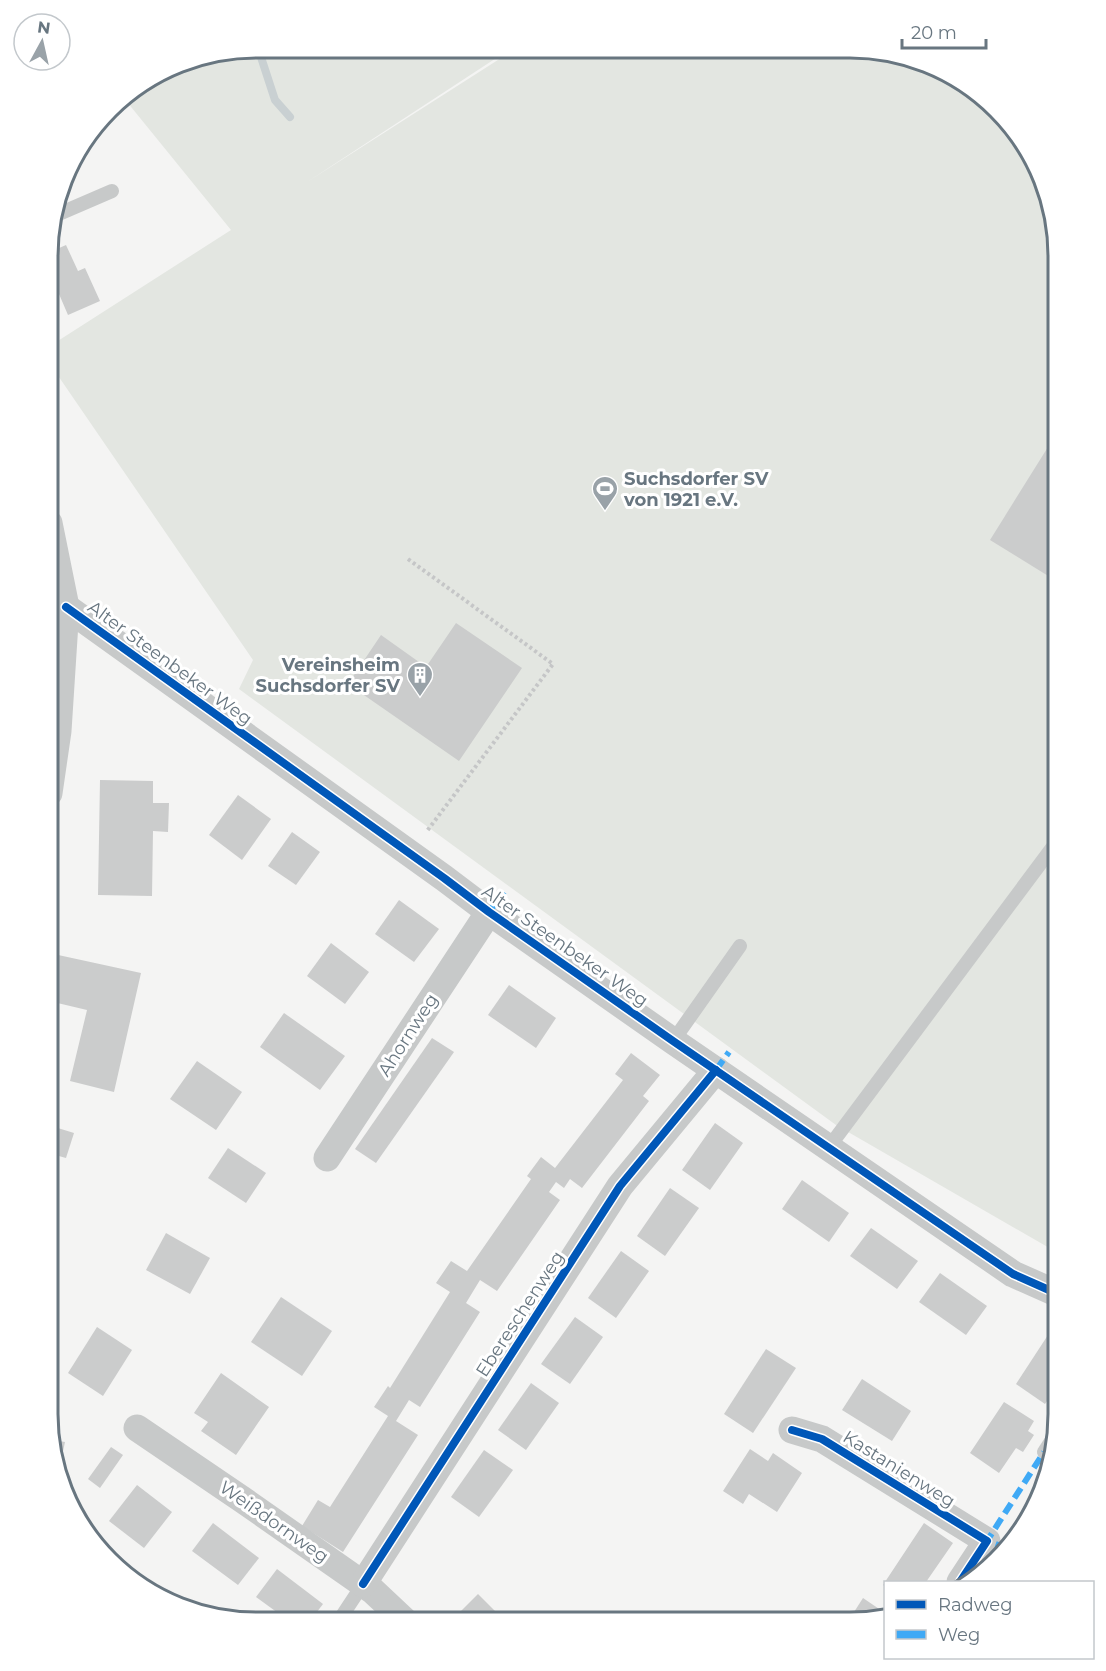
<svg xmlns="http://www.w3.org/2000/svg" width="1106" height="1671" viewBox="0 0 1106 1671" font-family="Montserrat,sans-serif">
	<rect width="100%" height="100%" fill="#f4f4f3"/>
	<!-- green -->
	<polygon fill="#e3e6e1" points="256,48 510,49 307,182 515,49 877,50 977,91 1042,176 1058,256 1058,1253 836,1125 239,689 253,660 50,364 50,346 231,230 123,97 189,59"/>
	<g fill="none" stroke-linecap="round" stroke-linejoin="round">
		<!-- stream -->
		<polyline stroke="#c9d0d2" stroke-width="8" points="258,48 275,100 290,117"/>
	</g>
	<!-- building -->
	<g fill="#cbcccc">
		<polygon points="66,245 78,271 85,268 100,301 68,315 56,287 50,289 50,252"/>
		<polygon points="1058,431 1058,582 990,540"/>
		<polygon points="456,623 522,668 459,761 348,684 381,635 426,667"/>
		<polygon points="100,780 153,781 153,803 169,803 168,832 153,831 152,896 98,895"/>
		<polygon points="238,795 271,819 242,860 209,835"/>
		<polygon points="292,832 320,852 296,885 268,866"/>
		<polygon points="399,900 439,929 414,962 375,934"/>
		<polygon points="331,943 369,972 345,1004 307,976"/>
		<polygon points="49,953 141,973 114,1092 70,1081 87,1010 49,1001"/>
		<polygon points="509,985 556,1018 536,1048 488,1015"/>
		<polygon points="284,1013 345,1056 320,1090 260,1047"/>
		<polygon points="432,1038 454,1052 376,1163 355,1149"/>
		<polygon points="631,1053 660,1075 643,1096 649,1101 582,1188 570,1179 564,1188 556,1182 549,1192 560,1200 497,1291 480,1280 466,1303 480,1312 420,1407 409,1400 396,1421 418,1435 343,1552 302,1526 318,1500 330,1507 388,1416 374,1407 388,1386 390,1388 450,1292 436,1283 451,1261 467,1271 531,1179 527,1176 541,1157 555,1168 623,1080 615,1074"/>
		<polygon points="197,1061 242,1092 216,1130 170,1099"/>
		<polygon points="715,1123 743,1143 710,1190 682,1170"/>
		<polygon points="48,1125 74,1133 66,1158 48,1153"/>
		<polygon points="228,1148 266,1173 246,1203 208,1178"/>
		<polygon points="48,1168 59,1170 51,1210 48,1209"/>
		<polygon points="802,1180 849,1213 829,1242 782,1209"/>
		<polygon points="670,1188 699,1208 665,1256 637,1236"/>
		<polygon points="871,1228 918,1261 897,1289 850,1256"/>
		<polygon points="166,1233 210,1258 190,1294 146,1270"/>
		<polygon points="621,1251 649,1271 616,1318 588,1298"/>
		<polygon points="940,1273 987,1306 966,1335 919,1302"/>
		<polygon points="281,1297 332,1331 302,1376 251,1342"/>
		<polygon points="575,1317 603,1337 570,1384 541,1364"/>
		<polygon points="97,1327 132,1350 103,1396 68,1373"/>
		<polygon points="1048,1335 1058,1341 1058,1385 1045,1404 1016,1384"/>
		<polygon points="766,1349 796,1368 753,1433 724,1414"/>
		<polygon points="221,1373 269,1407 236,1455 201,1431 208,1422 194,1413"/>
		<polygon points="862,1379 911,1411 892,1441 842,1410"/>
		<polygon points="531,1383 559,1403 526,1450 498,1430"/>
		<polygon points="1004,1402 1034,1421 1028,1431 1034,1435 1023,1452 1016,1448 999,1473 970,1453"/>
		<polygon points="53,1440 65,1442 59,1470 55,1448"/>
		<polygon points="111,1447 123,1455 100,1488 88,1479"/>
		<polygon points="750,1449 768,1461 773,1453 802,1473 777,1512 749,1494 743,1504 723,1491"/>
		<polygon points="484,1450 513,1470 479,1517 451,1497"/>
		<polygon points="137,1485 172,1512 144,1548 109,1521"/>
		<polygon points="213,1523 259,1558 238,1585 192,1551"/>
		<polygon points="924,1523 953,1543 926,1582 885,1582 885,1587 883,1585"/>
		<polygon points="277,1569 323,1604 310,1621 289,1621 256,1597"/>
		<polygon points="478,1594 498,1614 507,1622 456,1622 453,1619"/>
		<polygon points="863,1598 885,1613 885,1616 847,1623"/>
	</g>
	<g fill="none" stroke-linecap="round" stroke-linejoin="round">
		<!-- path -->
		<polyline stroke="#c5c6c7" stroke-width="4" stroke-dasharray="3 3" stroke-linecap="butt" points="408,559 553,664 427,831"/>
		<!-- service -->
		<g stroke="#c7c9c9" stroke-width="14">
			<polyline points="54,216 112,191"/>
			<polyline points="673,1041 740,946"/>
			<polyline points="829,1147 1058,840"/>
			<polyline points="1044,1452 1057,1432"/>
			<polyline points="338,1622 363,1584"/>
		</g>
		<!-- minor -->
		<g stroke="#c7c9c9" stroke-width="27">
			<polyline points="66,607 444,878 489,912 673,1041 1013,1274 1058,1294"/>
			<polyline points="49,793 58,731 66,607 49,523"/>
			<polyline points="327,1158 489,912"/>
			<polyline points="137,1428 243,1500 373,1591 406,1622"/>
			<polyline points="792,1430 822,1439 987,1541 960,1582"/>
			<polyline points="363,1584 620,1186 716,1070"/>
		</g>
		<!-- quiet -->
		<g stroke="#3fa9f5" stroke-width="6" stroke-dasharray="12 6" stroke-linecap="butt">
			<polyline points="49,547 53,546"/>
			<polyline points="489,912 504,892"/>
			<polyline points="716,1070 729,1052"/>
			<polyline points="1007,1548 987,1541 1044,1452"/>
		</g>
		<defs>
			<g id="cycleway">
				<polyline points="66,607 444,878 489,912 673,1041 1013,1274 1058,1294"/>
				<polyline points="792,1430 822,1439 987,1541 960,1582"/>
				<polyline points="363,1584 620,1186 716,1070"/>
			</g>
		</defs>
		<!-- cycleway casing -->
		<use href="#cycleway" stroke="#fff" stroke-width="11"/>
		<!-- cycleway -->
		<use href="#cycleway" stroke="#0057b8" stroke-width="8"/>
	</g>
	<!-- icons -->
	<defs>
		<symbol id="stadium-pin" viewBox="-11 -11 22 30"><path d="M0 17L-7.5 6A9.5 9.5 0 1 1 7.5 6Z" fill="#99a2a8" stroke="#fff"/><path d="M0-5a6.5 5 0 1 0 0 10a6.5 5 0 1 0 0-10ZM-3.5-1.8h7v3.6h-7Z" fill="#fff"/></symbol>
		<symbol id="building-pin" viewBox="-11 -11 22 30"><path d="M0 17L-7.5 6A9.5 9.5 0 1 1 7.5 6Z" fill="#99a2a8" stroke="#fff"/><path d="M-4-6H4V6H1V3H-1V6H-4ZM-2.5-4.3h1.7v1.8h-1.7ZM.8-4.3h1.7v1.8H.8ZM-2.5-1h1.7V.8h-1.7ZM.8-1h1.7V.8H.8Z" fill="#fff"/></symbol>
	</defs>
	<g fill-rule="evenodd">
		<use href="#stadium-pin" x="590" y="474" width="30" height="40"/>
		<use href="#building-pin" x="405" y="660" width="30" height="40"/>
	</g>
	<g text-anchor="middle" stroke-width="6" stroke-linejoin="round" paint-order="stroke">
		<!-- poi labels -->
		<g font-size="18" font-weight="bold" fill="#687680" stroke="#fff" text-anchor="start">
			<text x="624" y="485">Suchsdorfer SV<tspan x="624" dy="21">von 1921 e.V.</tspan></text>
			<text x="400" y="671" text-anchor="end">Vereinsheim<tspan x="400" dy="21">Suchsdorfer SV</tspan></text>
		</g>
		<!-- street labels -->
		<g font-size="18" fill="#687680" stroke="#fff">
			<text transform="translate(170 663) rotate(36)" y="6">Alter Steenbeker Weg</text>
			<text transform="translate(565 946) rotate(35)" y="6">Alter Steenbeker Weg</text>
			<text transform="translate(408 1035) rotate(-57)" y="6">Ahornweg</text>
			<text transform="translate(520 1314) rotate(-57)" y="6">Ebereschenweg</text>
			<text transform="translate(899 1469) rotate(32)" y="6">Kastanienweg</text>
			<text transform="translate(274 1522) rotate(35)" y="6">Weißdornweg</text>
		</g>
	</g>
	<!-- crop -->
	<path d="M0 0H1106V1671H0ZM256 58H850A198 198 0 0 1 1048 256V1414A198 198 0 0 1 850 1612H256A198 198 0 0 1 58 1414V256A198 198 0 0 1 256 58Z" fill="#fff" fill-rule="evenodd"/>
	<path fill="none" stroke="#687680" stroke-width="3" d="M256 58H850A198 198 0 0 1 1048 256V1414A198 198 0 0 1 850 1612H256A198 198 0 0 1 58 1414V256A198 198 0 0 1 256 58Z"/>
	<!-- legend -->
	<rect x="884" y="1581" width="210" height="78" fill="#ffffff" stroke="#c3c8cc" stroke-width="1.5"/>
	<rect x="896" y="1600" width="30" height="9" fill="#0057b8" stroke="#c3c8cc" stroke-width="1.5"/>
	<text x="938" y="1611" font-size="18" fill="#687680">Radweg</text>
	<rect x="896" y="1630" width="30" height="9" fill="#3fa9f5" stroke="#c3c8cc" stroke-width="1.5"/>
	<text x="938" y="1641" font-size="18" fill="#687680">Weg</text>
	<!-- north arrow -->
	<g transform="translate(42 42) rotate(8)"><circle r="28" fill="#ffffff" stroke="#c3c8cc" stroke-width="1.5"/>
	<path d="M0-4.5L10 22L0 15L-10 22Z" fill="#99a2a8"/>
	<text y="-9" font-size="16" font-weight="bold" text-anchor="middle" fill="#687680">N</text>
	</g>
	<!-- scale -->
	<path d="M902 39v9h84v-9" fill="none" stroke="#687680" stroke-width="3"/>
	<text x="911" y="39" font-size="18" fill="#687680" stroke="#ffffff" stroke-width="4.5" paint-order="stroke">20 m</text>
</svg>
